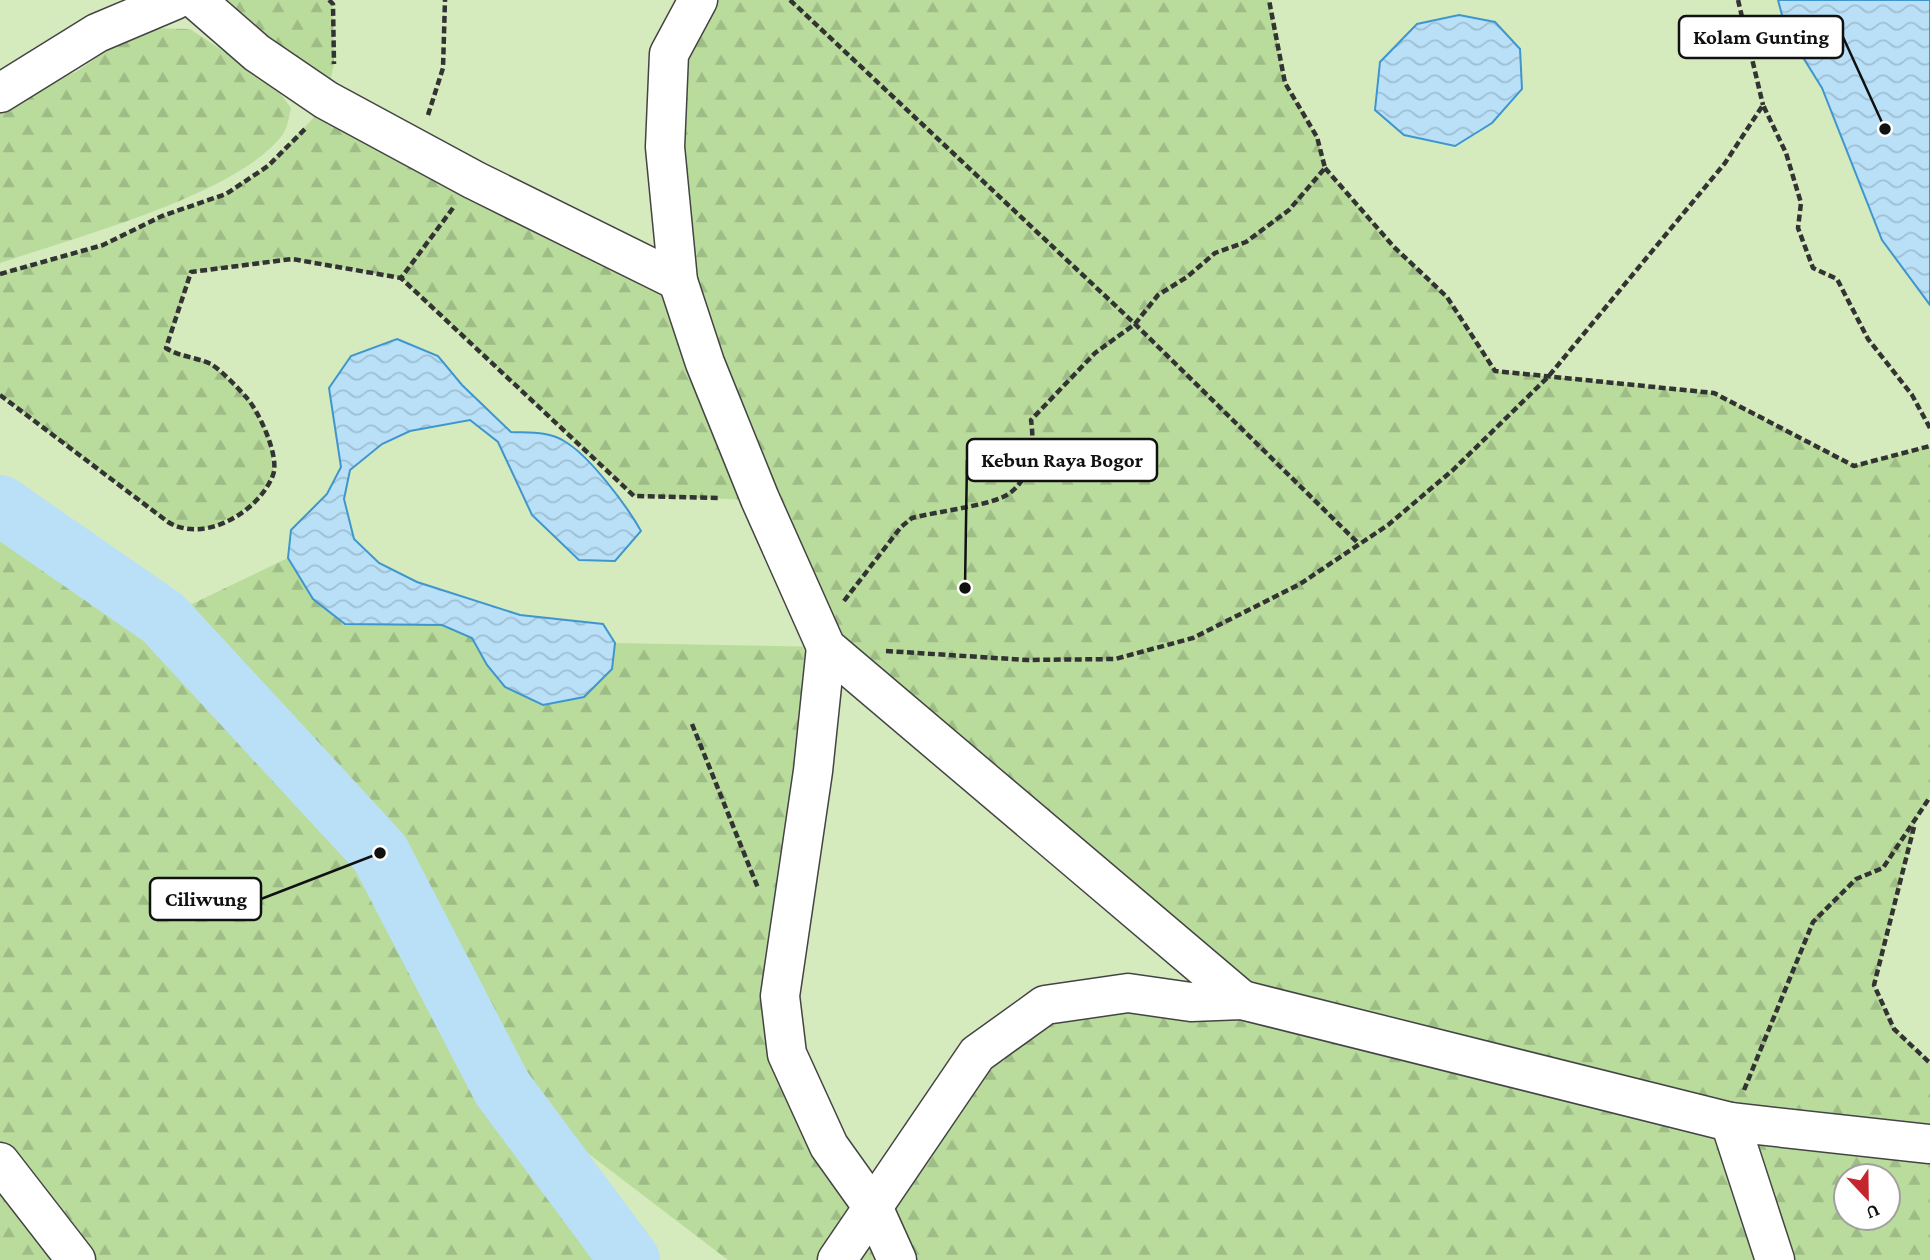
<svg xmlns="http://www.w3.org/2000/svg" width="1930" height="1260" viewBox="0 0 1930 1260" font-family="'Crimson Pro',serif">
	<defs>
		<pattern id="forest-firs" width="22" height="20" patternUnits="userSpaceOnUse" patternTransform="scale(1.75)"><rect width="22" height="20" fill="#b9dc9c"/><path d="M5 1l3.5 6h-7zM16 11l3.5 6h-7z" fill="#9ebc85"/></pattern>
		<pattern id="water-waves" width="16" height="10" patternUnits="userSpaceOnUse" patternTransform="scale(1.75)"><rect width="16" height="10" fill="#b9e0f7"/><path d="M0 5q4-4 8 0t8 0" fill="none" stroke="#9ebfd3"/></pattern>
	</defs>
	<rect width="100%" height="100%" fill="#fffdf5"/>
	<!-- green -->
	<path fill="#d5ebbd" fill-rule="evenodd" d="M 0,0 L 1930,0 L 1930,1260 L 0,1260 ZM 1846,1176 L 1888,1176 L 1888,1218 L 1846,1218 Z"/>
	<!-- forest -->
	<g fill="url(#forest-firs)" fill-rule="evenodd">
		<path d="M 196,0 L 329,0 L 333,4 L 334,64 L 326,100 L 678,281 L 665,147 L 698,0 L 1269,0 L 1285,83 L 1317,137 L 1325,168 L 1394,247 L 1447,297 L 1495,371 L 1714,393 L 1854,466 L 1930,446 L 1930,797 L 1915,822 L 1874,985 L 1894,1029 L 1930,1063 L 1930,1260 L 728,1260 L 505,1090 L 608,1229 L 609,1260 L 0,1260 L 0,505 L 163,618 L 288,558 L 313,599 L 345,624 L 442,625 L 472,638 L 487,665 L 612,669 L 615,643 L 825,647 L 760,500 L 634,496 L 401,278 L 292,259 L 191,272 L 166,348 L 211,364 L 248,398 L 269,436 L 274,474 L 254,505 L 210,528 L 175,526 L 168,522 L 0,394 L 0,274 L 103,245 L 162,216 L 226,194 L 268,166 L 321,110 ZM 826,648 L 1241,1000 L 1045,1005 L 925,1126 L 873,1208 L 780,996 ZM 1846,1176 L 1888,1176 L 1888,1218 L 1846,1218 Z"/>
		<path d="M 140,28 L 190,29 L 273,84 L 291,108 C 289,116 288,127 283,134 C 240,194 72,238 0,263 L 0,101 L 76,72 Z"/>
	</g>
	<!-- water -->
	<g fill="url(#water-waves)" stroke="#3f96cf" stroke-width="2">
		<polygon points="1778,0 1930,0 1930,305 1882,240 1822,88 1786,30"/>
		<polygon points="1459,15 1495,22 1520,49 1522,89 1492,123 1455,146 1404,135 1375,110 1380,62 1417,24"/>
		<path d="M 397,339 L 438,356 L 462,385 L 511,432 C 529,433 548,431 564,441 C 589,455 627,506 641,531 L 615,561 L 579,560 L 532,515 L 498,442 L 470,420 L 410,431 L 382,444 L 350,470 L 344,499 L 354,539 L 379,563 L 417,582 L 520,615 L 603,624 L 615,643 L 612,669 L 584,697 L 543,705 L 505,687 L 487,665 L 472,638 L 442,625 L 345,624 L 313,599 L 288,558 L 291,530 L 327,494 L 341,467 L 329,388 L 351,356 Z"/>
	</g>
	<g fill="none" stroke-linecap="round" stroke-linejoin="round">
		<!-- river -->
		<polyline stroke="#b9e0f7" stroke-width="60" points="0,505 163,618 380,853 502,1088 630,1260"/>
		<defs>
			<g id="minor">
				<polyline points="196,0 257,53 326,100 474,180 678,281"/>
				<polyline points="698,0 669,54 665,147 678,281 705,363 760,499 826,647 1242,1000"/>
				<polyline points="0,93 97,33 175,0"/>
				<polyline points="826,647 813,771 780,996 787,1054 829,1146 874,1209 897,1260"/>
				<polyline points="1730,1122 1775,1260"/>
				<polyline points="0,1162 76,1260"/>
				<polyline points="837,1260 977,1054 1045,1005 1128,993 1191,1002 1242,1000 1730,1122 1930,1144"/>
			</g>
		</defs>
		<!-- minor casing -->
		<use href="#minor" stroke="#444" stroke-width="41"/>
		<!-- path -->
		<g stroke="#333" stroke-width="4.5" stroke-dasharray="7 3.5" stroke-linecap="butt">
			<polyline points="329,0 333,4 334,64"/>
			<polyline points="790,0 1135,324 1359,544"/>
			<polyline points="1738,0 1763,105"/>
			<polyline points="428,115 443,68 445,0"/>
			<polyline points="1325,168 1394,247 1447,297 1495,371 1714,393 1854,466 1930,446"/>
			<polyline points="453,208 401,278 634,496 721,498"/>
			<polyline points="0,274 103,245 162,216 226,194 268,166 306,128"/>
			<path d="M 0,395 L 168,522 C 204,544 259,512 273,475 C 280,457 259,411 246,397 C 237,387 222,371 211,364 C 196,357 180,357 166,348 L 191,272 L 292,259 L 401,278"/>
			<path d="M 844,601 L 901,527 L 912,518 C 935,512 984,506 1003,497 C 1031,484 1035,446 1031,420 L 1095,353 L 1135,324 L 1158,295 L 1187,277 L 1215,253 L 1246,242 L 1289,210 L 1325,168 L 1317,137 L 1285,83 L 1269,0"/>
			<polyline points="886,651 1027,660 1115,659 1193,638 1300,584 1388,525 1453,470 1548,377 1725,163 1763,105 1786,153 1801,203 1798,228 1813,268 1837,279 1868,339 1912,395 1930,428"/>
			<polyline points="692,724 758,888"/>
			<polyline points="1914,827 1874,985 1894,1029 1930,1063"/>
			<polyline points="1744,1090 1813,922 1856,879 1883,868 1930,797"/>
		</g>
		<!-- minor -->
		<use href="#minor" stroke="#fff" stroke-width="38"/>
	</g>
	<!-- callouts -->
	<path fill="none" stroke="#111" stroke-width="2.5" d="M1885 129L1843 37M965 588L967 460M380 853L261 899"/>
	<g fill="#111" stroke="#fff" stroke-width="2.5">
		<circle cx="1885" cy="129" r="7"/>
		<circle cx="965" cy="588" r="7"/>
		<circle cx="380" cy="853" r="7"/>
	</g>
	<g fill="#fff" stroke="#111" stroke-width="2.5">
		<rect x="1679" y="16" width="164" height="42" rx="7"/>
		<rect x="967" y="439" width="190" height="42" rx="7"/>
		<rect x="150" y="878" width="111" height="42" rx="7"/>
	</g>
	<g font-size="21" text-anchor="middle" font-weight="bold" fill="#111">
		<text x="1761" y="44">Kolam Gunting</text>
		<text x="1062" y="467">Kebun Raya Bogor</text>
		<text x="206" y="906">Ciliwung</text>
	</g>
	<!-- north arrow -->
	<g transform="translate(1867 1197) rotate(158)"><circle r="33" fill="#ffffff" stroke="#a0a0a0" stroke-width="2"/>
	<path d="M0-5L12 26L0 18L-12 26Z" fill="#c4262e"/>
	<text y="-10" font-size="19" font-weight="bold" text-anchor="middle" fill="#111111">U</text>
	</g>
</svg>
